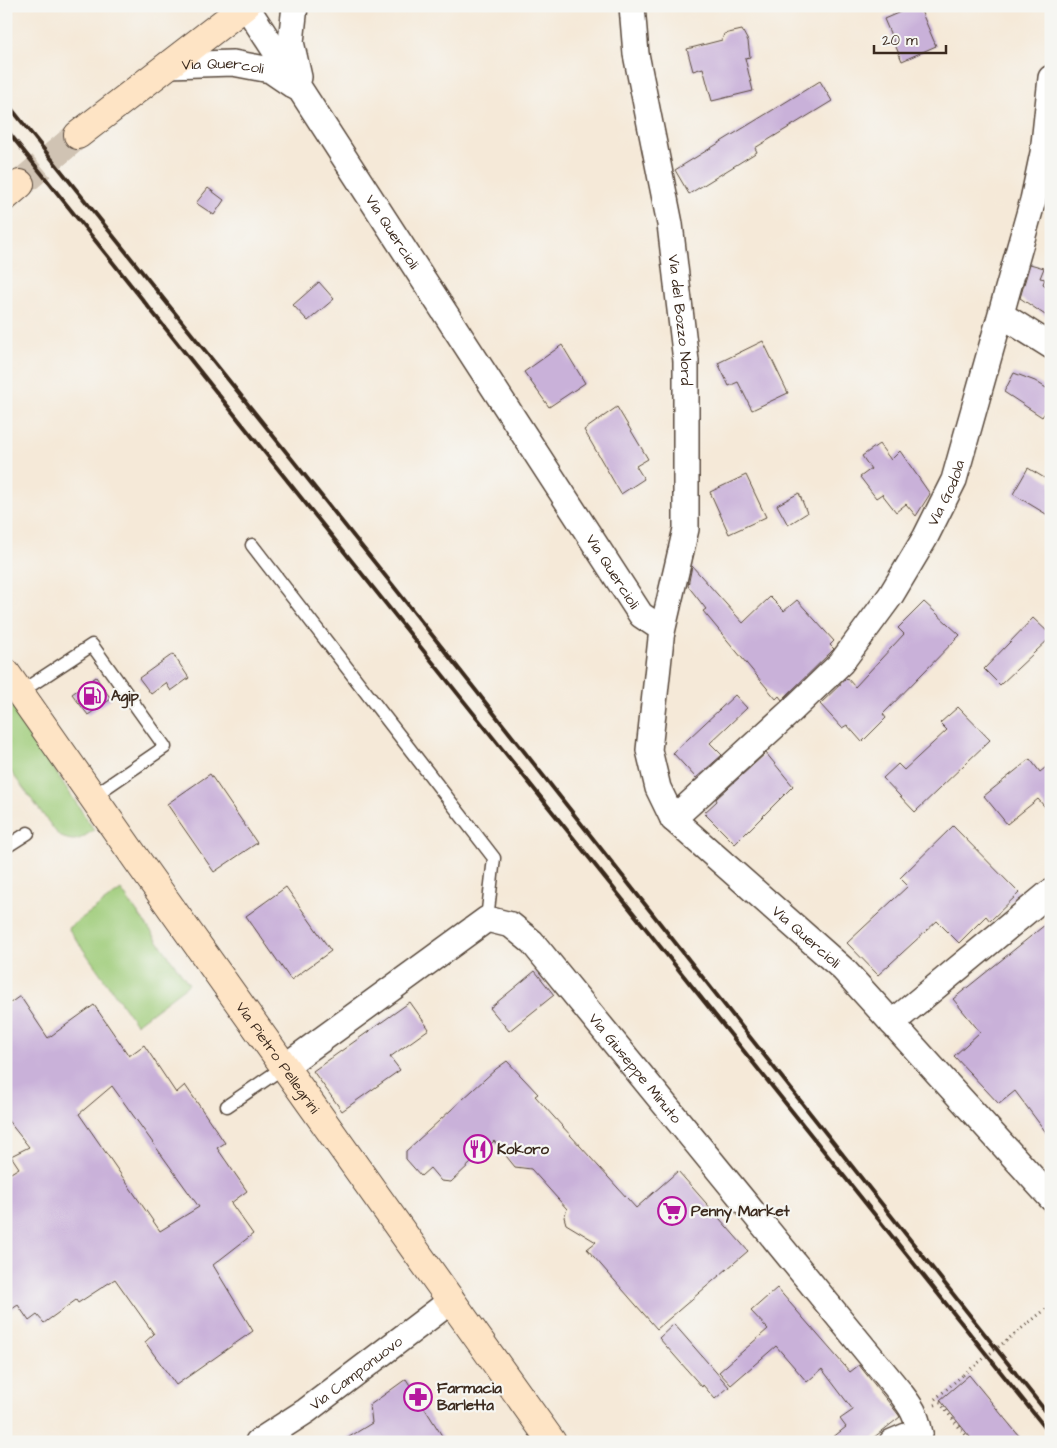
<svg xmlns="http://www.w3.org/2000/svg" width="1057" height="1448" viewBox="0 0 1057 1448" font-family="'Architects Daughter',sans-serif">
	<rect width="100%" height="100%" fill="#f6f6f2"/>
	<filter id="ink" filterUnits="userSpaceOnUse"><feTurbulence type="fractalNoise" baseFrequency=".02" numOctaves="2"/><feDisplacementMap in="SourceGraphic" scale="10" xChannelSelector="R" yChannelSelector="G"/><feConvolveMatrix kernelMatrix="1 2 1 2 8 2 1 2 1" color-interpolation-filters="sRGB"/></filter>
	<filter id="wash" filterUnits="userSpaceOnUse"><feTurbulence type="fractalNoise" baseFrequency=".0096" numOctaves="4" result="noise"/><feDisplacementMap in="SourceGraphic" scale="20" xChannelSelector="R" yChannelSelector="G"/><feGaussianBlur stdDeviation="1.12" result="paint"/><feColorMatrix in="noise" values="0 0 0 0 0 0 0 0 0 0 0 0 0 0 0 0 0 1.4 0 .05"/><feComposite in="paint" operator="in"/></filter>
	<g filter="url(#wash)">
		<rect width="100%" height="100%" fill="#f5e9d8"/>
		<!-- green -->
		<g fill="#9fcc79" stroke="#6d7b4c">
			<path d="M 6,696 L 94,830 C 79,839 77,844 59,836 L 6,765 Z"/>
			<polygon points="121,890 189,984 136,1024 68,928"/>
		</g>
		<g id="blocks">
			<!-- building -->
			<g fill="#c9b1d9" fill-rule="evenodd">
				<polygon points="914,6 919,6 936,46 902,61 884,19"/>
				<polygon points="742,30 748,41 750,57 745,58 753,91 712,101 703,68 693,71 687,49 722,40 724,34"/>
				<polygon points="820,81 832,101 755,148 757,152 689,194 675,170"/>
				<polygon points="208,188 224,200 214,215 196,203"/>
				<polygon points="1030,264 1044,268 1040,278 1045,279 1043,284 1051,290 1051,319 1020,298"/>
				<polygon points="319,282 334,299 308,321 293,305"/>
				<polygon points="763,341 788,393 752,410 738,382 729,386 718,363"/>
				<polygon points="562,345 585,383 549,407 524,372"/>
				<polygon points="1014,373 1035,381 1051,391 1051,404 1042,417 1004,392"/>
				<polygon points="617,407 648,459 636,466 644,479 621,494 584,430"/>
				<polygon points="879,444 891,460 900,451 930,494 916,516 906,504 896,512 882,494 876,498 860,477 871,469 862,456"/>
				<polygon points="1028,468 1051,482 1051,517 1013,494"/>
				<polygon points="746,475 766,517 729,534 710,492"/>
				<polygon points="799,493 807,513 788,525 777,505"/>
				<polygon points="692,566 743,623 770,597 784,611 797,600 834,641 830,645 834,649 782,700 779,696 776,699 703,611 706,609 688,586"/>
				<polygon points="924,602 960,635 883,714 886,718 862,742 847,725 842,728 820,704 847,678 855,687 904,634 898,628"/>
				<polygon points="1033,618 1051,635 1051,637 1000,685 984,669"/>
				<polygon points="173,654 189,678 171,691 166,683 151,694 139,678"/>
				<polygon points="96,677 111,699 88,715 72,694"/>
				<polygon points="735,695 747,708 710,743 722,755 696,778 673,753"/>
				<polygon points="958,707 990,740 915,812 883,778 898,764 904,770 947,730 940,723"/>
				<polygon points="766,753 793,786 735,844 704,813 717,801 716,799"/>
				<polygon points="1030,759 1040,772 1051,763 1051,814 1038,799 1007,824 984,796"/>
				<polygon points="210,774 257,843 214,872 167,804"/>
				<polygon points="953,826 1019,893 990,921 986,916 959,943 937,921 878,975 847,943 908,886 900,878"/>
				<polygon points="286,887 331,951 291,980 246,916"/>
				<polygon points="1051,920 1051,1139 1015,1091 999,1104 954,1056 980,1032 953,999"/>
				<polygon points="535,971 554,995 509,1031 490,1008"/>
				<path d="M 20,996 L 48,1038 L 94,1005 L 129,1056 L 144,1045 L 176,1093 L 185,1085 L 225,1143 L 217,1148 L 247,1191 L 231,1203 L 253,1234 L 213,1265 L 253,1331 L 176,1385 L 145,1342 L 154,1334 L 115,1279 L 78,1303 L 76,1300 L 44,1323 L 37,1315 L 29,1321 L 18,1305 L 6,1313 L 6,1176 L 19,1168 L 11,1156 L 29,1147 L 6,1118 L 6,1006 ZM 112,1086 L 199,1207 L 160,1231 L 79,1114 Z"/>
				<polygon points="410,1002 429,1029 390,1057 400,1070 342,1111 313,1071"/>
				<polygon points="507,1061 538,1094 535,1096 636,1208 678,1171 748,1251 657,1329 587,1249 596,1242 566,1224 564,1217 567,1209 531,1169 515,1167 494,1141 451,1182 441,1181 430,1168 421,1176 406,1159 406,1151 496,1069"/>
				<polygon points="777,1288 850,1372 859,1365 898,1414 900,1417 868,1442 827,1442 846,1427 840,1419 853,1410 822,1369 807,1382 776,1346 731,1385 719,1372 768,1329 751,1311"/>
				<polygon points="674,1324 729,1387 715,1399 703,1385 702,1387 659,1338"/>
				<polygon points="969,1375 1024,1442 974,1442 940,1400"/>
				<polygon points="406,1379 446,1442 341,1442 372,1423 370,1405"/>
			</g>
		</g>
	</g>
	<g filter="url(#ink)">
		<use href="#blocks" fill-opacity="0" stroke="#57473a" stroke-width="1"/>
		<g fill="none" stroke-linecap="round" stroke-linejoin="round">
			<!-- secondary-tunnel -->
			<polyline stroke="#d0c3b3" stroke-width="28" stroke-dasharray="28 14" stroke-linecap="butt" points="20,184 78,135"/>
			<defs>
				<g id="service">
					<polyline points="252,545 494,858 487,919"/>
					<polyline points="19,693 92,645 165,747 92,797"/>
					<polyline points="6,847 28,833"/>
					<polyline points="227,1106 284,1067"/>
				</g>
				<g id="minor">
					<path id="s1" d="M 246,6 L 641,615 L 662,629 L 649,750 L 658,788 L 673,819 L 844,970 L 1051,1198"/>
					<polyline points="295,6 291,42 299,77"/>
					<path id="s2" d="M 632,6 L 636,54 L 670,224 L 686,361 L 686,529 L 662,632"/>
					<path id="s3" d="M 168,65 L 233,63 L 270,70 L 295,87"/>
					<polyline points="1002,315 1051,346"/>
					<path id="s4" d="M 673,819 L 790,712 L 841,663 L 891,595 L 925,538 L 954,480 L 1033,200 L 1043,153 L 1051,78"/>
					<polyline points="892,1023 1049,893"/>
					<path id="s5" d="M 284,1067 L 487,919 L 511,925 L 532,942 L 899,1391 C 912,1408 916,1413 920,1434"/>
					<path id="s6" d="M 258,1442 L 306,1411 L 452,1300"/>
					<polyline points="892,1442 906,1436 920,1434"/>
				</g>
				<g id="secondary">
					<polyline points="78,135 245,6"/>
					<polyline points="6,196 20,184"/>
					<path id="s7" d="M 6,673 L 137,860 L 552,1442"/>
				</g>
			</defs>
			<!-- service casing -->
			<use href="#service" stroke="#57473a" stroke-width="15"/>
			<!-- minor casing -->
			<use href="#minor" stroke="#57473a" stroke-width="28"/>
			<!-- secondary casing -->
			<use href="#secondary" stroke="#57473a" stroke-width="30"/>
			<!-- path -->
			<g stroke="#57473a" stroke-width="3" stroke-dasharray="1 4" stroke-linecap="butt">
				<polyline points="935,1399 963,1375"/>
				<polyline points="935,1405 940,1403 971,1442"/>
			</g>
			<!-- service -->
			<use href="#service" stroke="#fff" stroke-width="12"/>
			<!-- minor -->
			<use href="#minor" stroke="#fff" stroke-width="25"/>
			<!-- secondary -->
			<use href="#secondary" stroke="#fee4c5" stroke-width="28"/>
			<!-- rail -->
			<g stroke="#3b2a1e" stroke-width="4">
				<polyline points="6,102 387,578 1051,1418"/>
				<polyline points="6,129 1051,1435"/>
			</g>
			<!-- path-bridge -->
			<polyline stroke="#57473a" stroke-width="3" stroke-dasharray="1 4" stroke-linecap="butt" points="963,1375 1051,1305"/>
		</g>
	</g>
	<!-- icons -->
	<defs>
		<symbol id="fuel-ring" viewBox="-11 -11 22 22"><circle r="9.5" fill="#f6f6f2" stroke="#b5179e" stroke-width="1.5"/><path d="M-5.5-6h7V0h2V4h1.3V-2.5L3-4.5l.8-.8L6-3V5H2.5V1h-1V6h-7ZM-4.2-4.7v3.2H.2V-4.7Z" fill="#b5179e"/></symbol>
		<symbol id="restaurant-ring" viewBox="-11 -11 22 22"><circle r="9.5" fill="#f6f6f2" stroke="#b5179e" stroke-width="1.5"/><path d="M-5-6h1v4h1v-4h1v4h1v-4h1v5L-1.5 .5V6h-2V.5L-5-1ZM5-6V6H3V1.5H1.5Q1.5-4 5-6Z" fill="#b5179e"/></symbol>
		<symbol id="supermarket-ring" viewBox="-11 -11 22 22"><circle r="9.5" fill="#f6f6f2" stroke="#b5179e" stroke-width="1.5"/><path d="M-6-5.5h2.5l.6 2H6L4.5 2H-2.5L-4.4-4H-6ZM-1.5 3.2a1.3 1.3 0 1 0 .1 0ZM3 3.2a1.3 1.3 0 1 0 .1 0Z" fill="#b5179e"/></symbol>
		<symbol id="pharmacy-ring" viewBox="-11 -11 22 22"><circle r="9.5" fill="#f6f6f2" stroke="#b5179e" stroke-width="1.5"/><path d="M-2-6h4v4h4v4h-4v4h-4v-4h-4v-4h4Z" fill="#b5179e"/></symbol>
	</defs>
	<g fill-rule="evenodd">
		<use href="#fuel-ring" x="76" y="680" width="32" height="32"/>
		<use href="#restaurant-ring" x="462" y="1133" width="32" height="32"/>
		<use href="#supermarket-ring" x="656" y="1195" width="32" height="32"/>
		<use href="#pharmacy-ring" x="402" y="1381" width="32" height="32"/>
	</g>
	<g text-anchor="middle" stroke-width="4.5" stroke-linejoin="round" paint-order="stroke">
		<!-- street labels -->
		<g font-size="15" fill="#3b2a1e" stroke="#f6f6f2">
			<text dy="5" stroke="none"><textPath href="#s3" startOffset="55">Via Quercoli</textPath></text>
			<text dy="5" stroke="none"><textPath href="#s1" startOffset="269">Via Quercioli</textPath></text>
			<text dy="5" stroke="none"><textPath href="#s2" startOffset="318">Via del Bozzo Nord</textPath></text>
			<text dy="5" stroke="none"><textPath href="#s4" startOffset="430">Via Godola</textPath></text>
			<text dy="5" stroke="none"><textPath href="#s1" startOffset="674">Via Quercioli</textPath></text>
			<text dy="5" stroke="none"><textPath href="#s1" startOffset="1124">Via Quercioli</textPath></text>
			<text dy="5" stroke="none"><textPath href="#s7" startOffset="471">Via Pietro Pellegrini</textPath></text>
			<text dy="5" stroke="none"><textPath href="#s5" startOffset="466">Via Giuseppe Minuto</textPath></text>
			<text dy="5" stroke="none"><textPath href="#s6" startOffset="120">Via Camponuovo</textPath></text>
		</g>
		<!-- poi labels -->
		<g font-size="15" font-weight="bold" fill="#3b2a1e" stroke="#f6f6f2" text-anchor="start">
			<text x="111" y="701">Agip</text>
			<text x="497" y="1154">Kokoro</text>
			<text x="691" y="1216">Penny Market</text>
			<text x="437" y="1393">Farmacia<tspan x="437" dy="17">Barletta</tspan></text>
		</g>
	</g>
	<!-- margin -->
	<rect width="1057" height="1448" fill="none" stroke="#f6f6f2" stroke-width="25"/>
	<!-- scale -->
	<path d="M874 45v8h72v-8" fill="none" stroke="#3b2a1e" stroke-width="2.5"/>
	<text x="882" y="45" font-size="15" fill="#3b2a1e" stroke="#f6f6f2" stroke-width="4" paint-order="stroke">20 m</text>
</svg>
